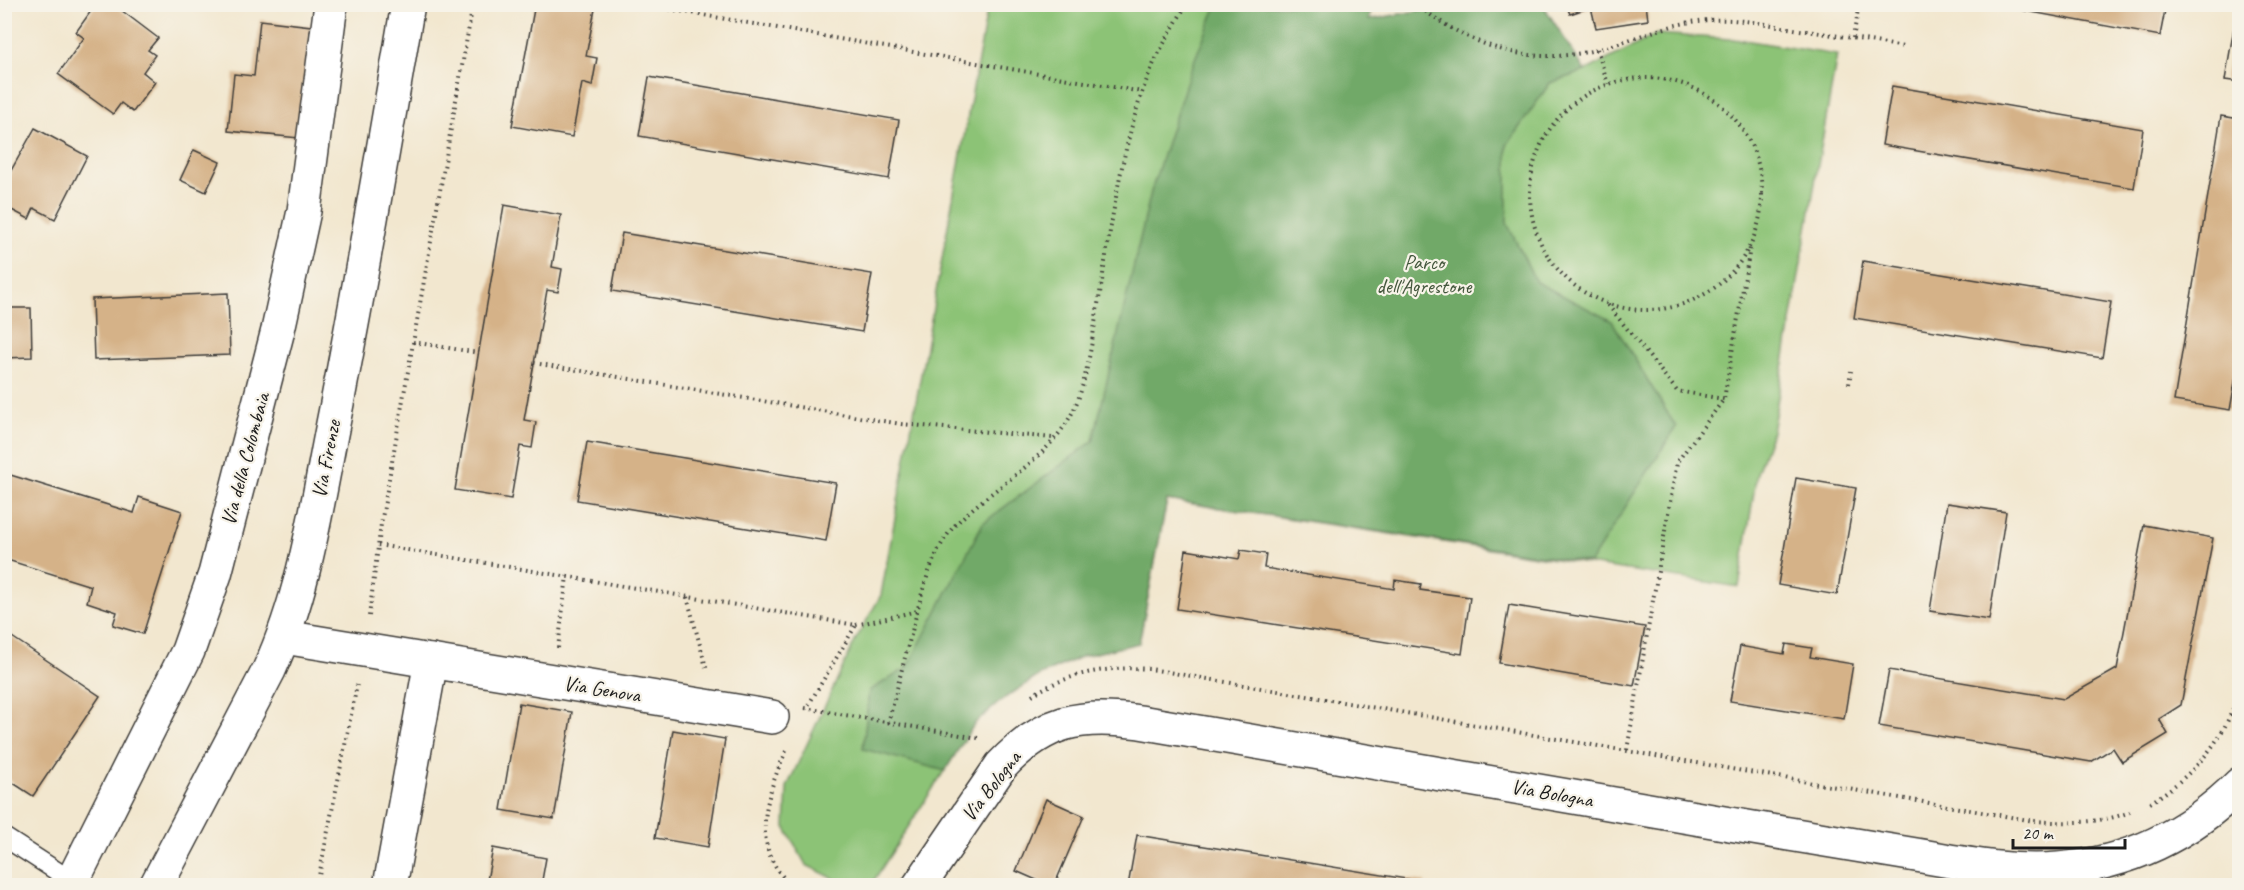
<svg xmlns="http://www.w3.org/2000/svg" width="2244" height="890" viewBox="0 0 2244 890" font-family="Caveat,sans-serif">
	<rect width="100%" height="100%" fill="#f7f3e8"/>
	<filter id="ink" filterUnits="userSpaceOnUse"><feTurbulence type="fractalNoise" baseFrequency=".0167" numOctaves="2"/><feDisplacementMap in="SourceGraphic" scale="12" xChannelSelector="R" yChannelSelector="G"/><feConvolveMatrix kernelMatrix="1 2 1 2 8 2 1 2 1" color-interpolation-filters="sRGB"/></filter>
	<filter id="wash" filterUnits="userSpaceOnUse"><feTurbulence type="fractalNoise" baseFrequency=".008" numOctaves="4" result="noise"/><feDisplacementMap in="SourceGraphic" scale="24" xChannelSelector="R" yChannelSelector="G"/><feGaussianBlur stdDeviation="1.35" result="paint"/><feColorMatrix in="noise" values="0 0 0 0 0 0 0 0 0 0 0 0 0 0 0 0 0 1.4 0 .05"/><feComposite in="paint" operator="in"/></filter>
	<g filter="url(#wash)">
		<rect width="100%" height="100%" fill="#f2e7cf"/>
		<!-- green -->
		<polygon fill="#8cc376" stroke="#547049" stroke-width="1.5" points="988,5 1372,5 1369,20 1447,5 1543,5 1585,71 1657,34 1744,40 1837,55 1772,432 1757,473 1739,587 1167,500 1139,643 1083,656 1040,675 1003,699 975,723 871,885 847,885 806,865 785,827 787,787 856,639 881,595"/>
		<!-- forest -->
		<polygon fill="#71a967" stroke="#466242" stroke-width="1.5" points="1217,5 1372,5 1369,20 1447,5 1543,5 1585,71 1550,83 1507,145 1507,223 1536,282 1612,321 1676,427 1590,563 1167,500 1139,643 1083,656 1040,675 1003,699 975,723 945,771 863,749 869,691 907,668 983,523 1093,441 1151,192 1190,71"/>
		<g id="blocks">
			<!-- building -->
			<g fill="#d5b288">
				<polygon points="96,4 113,4 158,38 148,50 155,55 143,72 155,82 133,112 121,103 113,114 58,74 84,38 76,32"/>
				<polygon points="535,4 596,4 586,56 597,58 592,86 582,83 572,137 512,126"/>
				<polygon points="1566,4 1646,4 1648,20 1596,28 1591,7 1570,14"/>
				<polygon points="2238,4 2240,4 2240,82 2225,80"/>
				<polygon points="1994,5 2166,5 2160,36"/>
				<polygon points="260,20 311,26 299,138 228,131 234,74 254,76"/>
				<polygon points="649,77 899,120 889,179 639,136"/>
				<polygon points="1892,86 2143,129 2134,188 1882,145"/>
				<polygon points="2221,116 2240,119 2240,354 2230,410 2174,401"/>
				<polygon points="35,128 87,156 55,219 34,208 29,219 4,206 4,183"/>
				<polygon points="194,150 220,162 206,192 180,180"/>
				<polygon points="504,205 561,215 552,267 562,269 558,292 547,290 524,420 536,422 532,448 520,446 511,499 455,490"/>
				<polygon points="622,233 872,274 862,332 612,291"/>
				<polygon points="1863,261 2111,302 2102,358 1854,318"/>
				<polygon points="228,293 230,355 94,360 92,299"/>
				<polygon points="4,308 31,308 32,357 4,358"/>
				<polygon points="587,442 836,483 826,541 577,500"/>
				<polygon points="4,473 134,513 139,497 182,511 143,634 113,625 117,612 87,602 91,586 4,559"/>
				<polygon points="1796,478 1856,488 1837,595 1778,585"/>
				<polygon points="1947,503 2006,512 1989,620 1930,611"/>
				<polygon points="2144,525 2213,538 2181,705 2159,719 2168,734 2122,762 2113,748 2091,762 1879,726 1889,670 2064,699 2117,669"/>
				<polygon points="1186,550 1239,559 1241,550 1266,554 1264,568 1394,589 1395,580 1421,584 1420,590 1470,597 1462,654 1177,609"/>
				<polygon points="1509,605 1645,627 1634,686 1499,663"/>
				<polygon points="12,637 100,696 33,796 4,777 4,648"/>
				<polygon points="1786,644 1812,648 1810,657 1853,664 1844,719 1730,701 1740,646 1784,654"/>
				<polygon points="519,703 572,712 554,819 501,810"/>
				<polygon points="673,730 725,739 708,847 655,838"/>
				<polygon points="1046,799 1084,816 1054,886 1050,886 1016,871"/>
				<polygon points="1137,835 1425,882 1424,886 1128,886"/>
				<polygon points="493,848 546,858 541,886 486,886"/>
			</g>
		</g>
	</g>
	<g filter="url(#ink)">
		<use href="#blocks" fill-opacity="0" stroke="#3c3a37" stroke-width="1.5"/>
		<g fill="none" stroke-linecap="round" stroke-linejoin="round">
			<defs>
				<polyline id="lane" points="4,837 72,881"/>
				<g id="street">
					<polyline points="284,637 772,717"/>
					<polyline points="70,886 188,651 215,574 278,330 304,211 331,4"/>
					<path d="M 156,886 L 269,670 C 304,594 316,511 332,429 C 360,288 384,146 408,4"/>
					<polyline points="390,886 431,661"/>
					<path d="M 919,886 L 1001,766 C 1044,721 1079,713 1140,722 C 1344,757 1548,793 1753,828 C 1809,837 1866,847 1922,856 C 1967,864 2012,873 2058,869 C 2128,864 2190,834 2240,784"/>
				</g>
			</defs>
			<!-- lane casing -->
			<use href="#lane" stroke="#3c3a37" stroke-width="21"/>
			<!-- street casing -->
			<use href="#street" stroke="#3c3a37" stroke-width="36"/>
			<!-- path -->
			<g stroke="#3c3a37" stroke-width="4" stroke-dasharray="1.5 4.5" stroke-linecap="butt">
				<polyline points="640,4 1142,92"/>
				<path d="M 1416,4 C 1471,47 1530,68 1599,49 C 1636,39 1671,22 1709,20 C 1740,18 1770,25 1800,30 C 1835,35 1869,41 1904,47"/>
				<polyline points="1853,38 1859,4"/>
				<polyline points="1597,49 1608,84"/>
				<circle cx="1646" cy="194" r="116"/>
				<polyline points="1608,305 1677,391 1724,399"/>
				<polyline points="413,342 479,353"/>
				<polyline points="534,363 901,424 1053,438"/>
				<polyline points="1849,384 1851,371"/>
				<polyline points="378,545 856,625 806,709"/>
				<polyline points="687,597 707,671"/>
				<polyline points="369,616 381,524 473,4"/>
				<polyline points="856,625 917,611"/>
				<polyline points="558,648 567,576"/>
				<path d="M 1032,695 C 1069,673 1107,666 1150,669 L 2034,821 C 2066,823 2099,824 2130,812"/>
				<polyline points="805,708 978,738"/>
				<path d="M 888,723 C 896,693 903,664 911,635 C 921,597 930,551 958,522 C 995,485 1051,459 1074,409 C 1088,380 1094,326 1100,293 C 1111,226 1120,158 1142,93 C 1152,62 1170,32 1187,4"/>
				<polyline points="1627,750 1677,462 1724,399 1750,248"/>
				<path d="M 786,751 C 766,796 748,847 792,886"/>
				<path d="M 2150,803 C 2195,774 2229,737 2240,684"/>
				<polyline points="317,886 357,685"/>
			</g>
			<!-- lane -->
			<use href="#lane" stroke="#fff" stroke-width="18"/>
			<!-- street -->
			<use href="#street" stroke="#fff" stroke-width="33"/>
		</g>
	</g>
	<g text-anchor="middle" stroke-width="4.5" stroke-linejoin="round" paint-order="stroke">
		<!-- park labels -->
		<g font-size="21" fill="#43563c" stroke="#f7f3e8">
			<text x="1424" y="269">Parco<tspan x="1424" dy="24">dell'Agrestone</tspan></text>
		</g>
		<!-- street labels -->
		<g font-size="21" fill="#1c1c1c" stroke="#f7f3e8">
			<text transform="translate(245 459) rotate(-75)" y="7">Via della Colombaia</text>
			<text transform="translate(326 459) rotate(-79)" y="7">Via Firenze</text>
			<text transform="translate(602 689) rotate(9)" y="7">Via Genova</text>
			<text transform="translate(991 786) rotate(-52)" y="7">Via Bologna</text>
			<text transform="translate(1552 793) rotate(10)" y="7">Via Bologna</text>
		</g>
	</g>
	<!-- margin -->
	<rect width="2244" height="890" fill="none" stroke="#f7f3e8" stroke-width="24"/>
	<!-- scale -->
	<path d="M2013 839v9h112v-9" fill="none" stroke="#1c1c1c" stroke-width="3"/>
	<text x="2022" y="839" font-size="18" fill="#1c1c1c" stroke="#f7f3e8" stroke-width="4.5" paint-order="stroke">20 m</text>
</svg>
